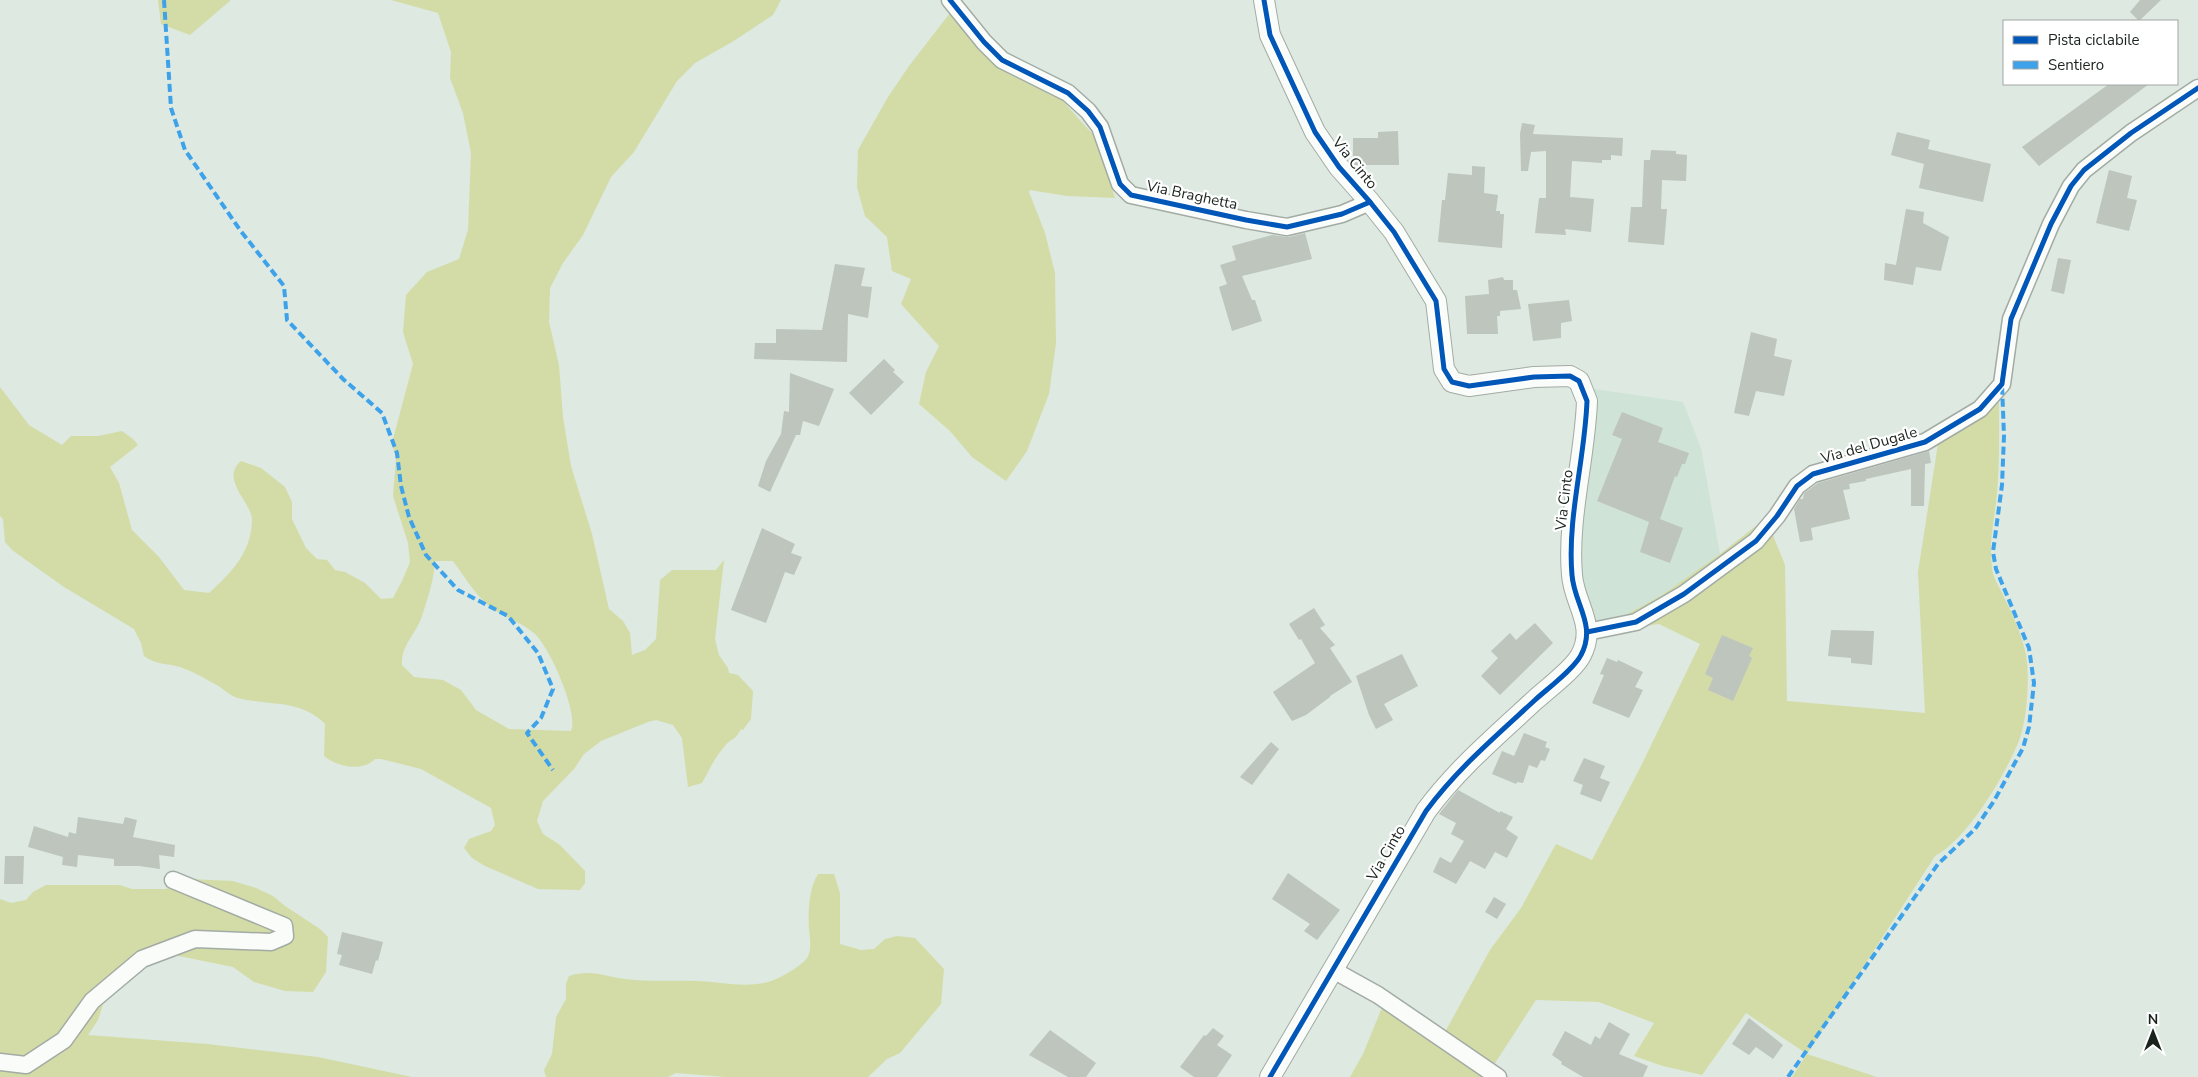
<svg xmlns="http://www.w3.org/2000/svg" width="2198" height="1077" viewBox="0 0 2198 1077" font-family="'Nunito Sans',sans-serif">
	<rect width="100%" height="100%" fill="#dde9e1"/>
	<!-- built -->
	<polygon fill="#cfe4d6" points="1574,386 1683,402 1701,448 1720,554 1662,595 1593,633 1562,580 1582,412"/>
	<!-- green -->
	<g fill="#d3dca6" fill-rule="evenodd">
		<polygon points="158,0 231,0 190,35 161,24"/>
		<path d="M 391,0 L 781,0 L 773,15 L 732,42 L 695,63 L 677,81 L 634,152 L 611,177 L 583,235 L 563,263 L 550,288 L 549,322 L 559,365 L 563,417 L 571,466 L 592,534 L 609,609 L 623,621 L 630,633 L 632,655 L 645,650 L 656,639 L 660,580 L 672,570 L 716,570 L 724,560 L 715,639 L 719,655 L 728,668 L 729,673 L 738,675 L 753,691 L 751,719 L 743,730 L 741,729 C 734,742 732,737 725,746 C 715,757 709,770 702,783 L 688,787 L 682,738 L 673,725 L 656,720 L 648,722 L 601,741 L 584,754 L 574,769 L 543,801 L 537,821 L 543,834 L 560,845 L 585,871 L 585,883 L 580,890 L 538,889 L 485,866 L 472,858 L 464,848 L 469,839 L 491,831 L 495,825 L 491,808 L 421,769 L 381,759 L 375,759 C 363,772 337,767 324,756 L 325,724 C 301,699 269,706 238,698 C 230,696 223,688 215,684 C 204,678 192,671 180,667 C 166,663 157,665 144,656 L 141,643 L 134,629 L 64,587 L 12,550 L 5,542 L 3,519 L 0,516 L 0,387 L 29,425 L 62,445 L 71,436 L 98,436 L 122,431 L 133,439 L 138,445 L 110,467 L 119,483 L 132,530 L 159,557 L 184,590 L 209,593 C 231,573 251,553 252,521 C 253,503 219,480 241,461 L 261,468 L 285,487 L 292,502 L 292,519 L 306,548 L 317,559 L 327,560 L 335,570 L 345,572 L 365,583 L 381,599 L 393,598 L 402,581 L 410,562 L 408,543 L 393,496 L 396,459 L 392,443 L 413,364 L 403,332 L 406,295 L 427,272 L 459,259 L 468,230 L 471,153 L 463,113 L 450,78 L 451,52 L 438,13 ZM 435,561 L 453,561 C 464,576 475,594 489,606 C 503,617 522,622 535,634 C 550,648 579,713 571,731 L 509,729 L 476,710 L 461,690 L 443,680 L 414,677 L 402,665 C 401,646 414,636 421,619 C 427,601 434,580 435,561 Z"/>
		<polygon points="950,13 1060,98 1096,138 1115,198 1067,196 1030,190 1029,192 1045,233 1055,273 1056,343 1049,394 1027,451 1006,481 972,457 950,431 919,404 926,372 939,346 901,304 911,279 892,271 887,237 865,216 857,187 858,150 888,97 909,66"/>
		<path d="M 1999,401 C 1999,435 2000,469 1996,503 C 1993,527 1989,542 1992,567 C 1992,576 1999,586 2003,595 C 2012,613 2022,635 2026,655 C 2030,677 2027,717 2020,738 C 2007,772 1968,839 1935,856 L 1807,1054 L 1877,1077 L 1792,1077 L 1807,1054 L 1746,1013 L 1702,1075 L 1663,1066 L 1634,1056 L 1654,1023 L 1599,1002 L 1536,1000 L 1486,1077 L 1350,1077 L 1363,1054 L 1383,1005 L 1439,1043 L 1490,950 L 1521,908 L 1556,844 L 1592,860 L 1641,766 L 1700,644 L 1659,624 L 1593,633 L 1662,595 L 1720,554 L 1766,518 L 1785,565 L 1787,701 L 1925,713 L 1918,572 L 1938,444 Z"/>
		<path d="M 818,874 L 834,874 L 840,893 L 840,944 L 861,950 L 874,949 L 885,939 L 897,936 L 915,938 L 944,969 L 941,1004 L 900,1053 L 887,1059 L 868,1077 L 726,1077 L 676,1073 L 668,1077 L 546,1077 L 544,1070 L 552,1054 L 556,1017 L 566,999 L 566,984 L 569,976 C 591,969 603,976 625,979 C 649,982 673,980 697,981 C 720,982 745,988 768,982 C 777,980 802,966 807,958 C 812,950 810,938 809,929 C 808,911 809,888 818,874 Z"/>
		<polygon points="189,879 233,881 256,888 273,896 285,906 320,929 328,937 326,972 313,992 285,991 254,982 233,967 174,955 136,954 125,961 121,974 106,995 98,1020 88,1035 207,1044 318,1057 412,1077 0,1077 0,899 11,903 26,900 33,892 46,885 120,885 132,889 166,889"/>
	</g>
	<!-- building -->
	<g fill="#bdc5bd">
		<polygon points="2140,0 2161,0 2139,21 2130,12"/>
		<polygon points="2109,84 2149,84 2039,166 2022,147"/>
		<polygon points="1522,123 1535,125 1533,134 1623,138 1622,156 1611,155 1611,160 1602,160 1602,163 1572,161 1570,197 1594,199 1591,232 1565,229 1566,235 1535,233 1539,198 1546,198 1546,151 1531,152 1528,171 1521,171 1520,134"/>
		<polygon points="1398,131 1399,165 1353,165 1353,138 1378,138 1378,132"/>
		<polygon points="1897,132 1930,140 1928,149 1991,164 1983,202 1919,188 1924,164 1891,155"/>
		<polygon points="1651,150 1676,151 1676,154 1687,155 1686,181 1662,180 1661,209 1667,209 1664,245 1628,242 1631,207 1642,207 1644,160 1650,160"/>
		<polygon points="1472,166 1485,167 1484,193 1498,195 1496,211 1500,211 1500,214 1504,214 1502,248 1438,242 1442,200 1445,200 1448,173 1472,175"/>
		<polygon points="2109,170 2132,176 2127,198 2137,200 2129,231 2096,223"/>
		<polygon points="1906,209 1924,212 1923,223 1949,237 1941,271 1916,267 1913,285 1884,280 1885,263 1896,265"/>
		<polygon points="1305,233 1312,259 1242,276 1252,300 1255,300 1262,321 1232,331 1219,287 1227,284 1220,265 1236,260 1232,246 1272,235 1289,237"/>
		<polygon points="2058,258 2071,260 2064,294 2051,291"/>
		<polygon points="835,264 865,268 861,286 872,287 868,318 848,314 847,362 754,359 755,343 776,343 776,329 822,330"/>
		<polygon points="1503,277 1504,280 1513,280 1513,290 1517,290 1521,309 1500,311 1500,316 1497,316 1498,334 1467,334 1465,296 1489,294 1488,280"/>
		<polygon points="1569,300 1572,321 1561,323 1561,338 1533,341 1528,304"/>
		<polygon points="1751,332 1777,339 1774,356 1792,360 1784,396 1756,391 1749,416 1734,413"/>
		<polygon points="884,359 895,370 893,372 904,382 871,415 849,393"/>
		<polygon points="790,373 834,389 819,426 803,421 800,435 796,435 770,492 758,486 766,461 781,434 784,411 789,412"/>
		<polygon points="1622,412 1663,428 1658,442 1689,453 1685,464 1682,464 1677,477 1675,476 1660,519 1683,528 1670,563 1640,552 1649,522 1597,501 1622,439 1612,435"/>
		<polygon points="1929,451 1931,463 1925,464 1924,506 1911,506 1911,469 1866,479 1866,481 1849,484 1850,489 1843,490 1850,519 1811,528 1813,540 1800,542 1794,509 1800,499 1803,499 1804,493 1818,483"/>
		<polygon points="762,528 795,544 791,553 802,557 794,575 785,572 766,623 731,610"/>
		<polygon points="1314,608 1325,625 1320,628 1335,645 1330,648 1352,682 1330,696 1330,697 1306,715 1292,721 1273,692 1315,663 1301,639 1299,640 1289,624"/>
		<polygon points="1535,623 1553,643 1500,695 1481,676 1498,658 1491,651 1510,633 1516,640"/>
		<polygon points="1831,630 1874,631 1872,665 1851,663 1851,658 1828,656"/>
		<polygon points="1722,635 1753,648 1749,656 1752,658 1733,701 1708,690 1713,678 1705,674"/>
		<polygon points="1402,654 1418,686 1384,704 1393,720 1376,729 1369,715 1356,676"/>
		<polygon points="1607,658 1617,662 1618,660 1643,672 1635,687 1643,690 1629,718 1592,703 1604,675 1600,674"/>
		<polygon points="1524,733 1547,742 1545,747 1550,749 1545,761 1541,760 1537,768 1529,765 1523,783 1517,782 1516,784 1492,774 1502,751 1514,756"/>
		<polygon points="1271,742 1279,749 1252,785 1240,777"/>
		<polygon points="1584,758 1605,766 1600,778 1610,782 1601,802 1580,794 1583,785 1573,781"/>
		<polygon points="1458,790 1500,813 1500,811 1513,817 1506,829 1518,837 1507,858 1495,852 1485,869 1470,861 1456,884 1433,872 1440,857 1451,863 1464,841 1451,834 1456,823 1439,814"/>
		<polygon points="78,817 123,824 125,817 137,820 133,837 175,845 174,857 159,855 160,869 139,866 114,866 114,859 78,855 77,867 62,865 63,857 28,847 34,826 68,837 69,832 76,834"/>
		<polygon points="5,856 24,856 23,884 4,884"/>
		<polygon points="1288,873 1340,910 1317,940 1304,931 1310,924 1272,899"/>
		<polygon points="1494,897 1506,904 1497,919 1485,912"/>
		<polygon points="342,932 383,942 378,961 376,960 372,974 339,965 342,955 337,954"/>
		<polygon points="1749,1018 1783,1045 1773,1059 1756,1047 1749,1055 1732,1044"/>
		<polygon points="1609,1022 1630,1034 1619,1054 1648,1066 1643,1077 1583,1077 1561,1064 1562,1062 1552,1055 1565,1031 1591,1045 1595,1036 1600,1039"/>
		<polygon points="1213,1028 1224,1036 1217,1045 1232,1055 1217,1077 1194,1077 1180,1067 1204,1035 1206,1036"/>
		<polygon points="1050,1030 1096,1063 1086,1077 1068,1077 1029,1055"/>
	</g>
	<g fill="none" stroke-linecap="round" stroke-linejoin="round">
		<defs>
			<g id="minor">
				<polyline points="950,0 984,42 1002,60 1068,93 1088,111 1100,127 1120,184 1131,195 1246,220 1287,227 1342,214 1370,202"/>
				<polyline points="1587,632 1636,622 1684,594 1756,541 1777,516 1797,486 1813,474 1925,442 1980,409 2002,384 2011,319 2051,224 2071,186 2084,170 2131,133 2198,88"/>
				<polyline points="1333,970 1378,995 1498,1077"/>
				<polyline points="0,1062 26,1065 64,1040 92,1001 142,959 195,939 271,942 285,936 284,926 173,880"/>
			</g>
			<path id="tertiary" d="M 1264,0 L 1270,35 L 1315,132 L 1339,167 L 1370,202 L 1394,232 L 1436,301 L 1444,369 L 1452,382 L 1469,386 L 1534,377 L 1570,376 L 1579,381 L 1587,401 C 1585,458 1567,518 1572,575 C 1574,604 1597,625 1581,655 C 1574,669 1547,689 1535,700 C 1497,735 1457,769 1426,811 L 1270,1077"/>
		</defs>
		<!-- minor casing -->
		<use href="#minor" stroke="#a2aba4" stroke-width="19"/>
		<!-- tertiary casing -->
		<use href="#tertiary" stroke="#a2aba4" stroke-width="22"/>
		<!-- minor -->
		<use href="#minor" stroke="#fafcfa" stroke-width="16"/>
		<!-- tertiary -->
		<use href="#tertiary" stroke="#fafcfa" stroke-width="20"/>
		<!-- quiet -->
		<g stroke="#3da2ea" stroke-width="4" stroke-dasharray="8 4" stroke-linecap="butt">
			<polyline points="164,0 171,108 185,150 240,230 284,286 287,320 343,379 382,413 397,453 401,486 409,517 426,555 458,590 508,616 538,653 553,689 541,718 527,733 553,770"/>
			<polyline points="1788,1077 1938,864 1975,829 1994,801 2023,748 2029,727 2034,683 2029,648 1996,569 1993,552 2002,485 2004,436 2002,384"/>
		</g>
		<defs>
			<g id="cycleway">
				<polyline points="950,0 984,42 1002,60 1068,93 1088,111 1100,127 1120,184 1131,195 1246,220 1287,227 1342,214 1370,202"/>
				<path d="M 1264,0 L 1270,35 L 1315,132 L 1339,167 L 1370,202 L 1394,232 L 1436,301 L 1444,369 L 1452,382 L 1469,386 L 1534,377 L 1570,376 L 1579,381 L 1587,401 C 1585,458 1567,518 1572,575 C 1574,604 1597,625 1581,655 C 1574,669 1547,689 1535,700 C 1497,735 1457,769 1426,811 L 1270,1077"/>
				<polyline points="1587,632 1636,622 1684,594 1756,541 1777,516 1797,486 1813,474 1925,442 1980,409 2002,384 2011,319 2051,224 2071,186 2084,170 2131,133 2198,88"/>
			</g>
		</defs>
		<!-- cycleway casing -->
		<use href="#cycleway" stroke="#fff" stroke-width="8"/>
		<!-- cycleway -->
		<use href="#cycleway" stroke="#0057b8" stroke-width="5"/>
	</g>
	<g text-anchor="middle" stroke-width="4.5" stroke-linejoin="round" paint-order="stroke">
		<!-- street labels -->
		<g font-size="15" fill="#1b231e" stroke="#fff">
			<text transform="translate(1355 163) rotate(51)" y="5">Via Cinto</text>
			<text transform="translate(1192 195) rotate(12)" y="5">Via Braghetta</text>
			<text transform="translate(1869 445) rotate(-16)" y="5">Via del Dugale</text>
			<text transform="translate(1564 500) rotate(-83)" y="5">Via Cinto</text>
			<text transform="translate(1386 853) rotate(-60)" y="5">Via Cinto</text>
		</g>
	</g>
	<!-- legend -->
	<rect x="2003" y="20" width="175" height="65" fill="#ffffff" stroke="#a4a7a5"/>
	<rect x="2013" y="36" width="25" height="8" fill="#0057b8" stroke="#a4a7a5"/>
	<text x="2048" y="45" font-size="15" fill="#1b231e">Pista ciclabile</text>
	<rect x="2013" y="61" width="25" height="8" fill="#3da2ea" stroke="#a4a7a5"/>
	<text x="2048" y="70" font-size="15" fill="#1b231e">Sentiero</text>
	<!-- north arrow -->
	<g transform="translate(2153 1032)" stroke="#ffffff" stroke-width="4" paint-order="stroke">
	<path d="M0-4L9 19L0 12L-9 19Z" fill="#1b231e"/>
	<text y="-8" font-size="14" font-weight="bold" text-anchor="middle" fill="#1b231e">N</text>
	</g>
</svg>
